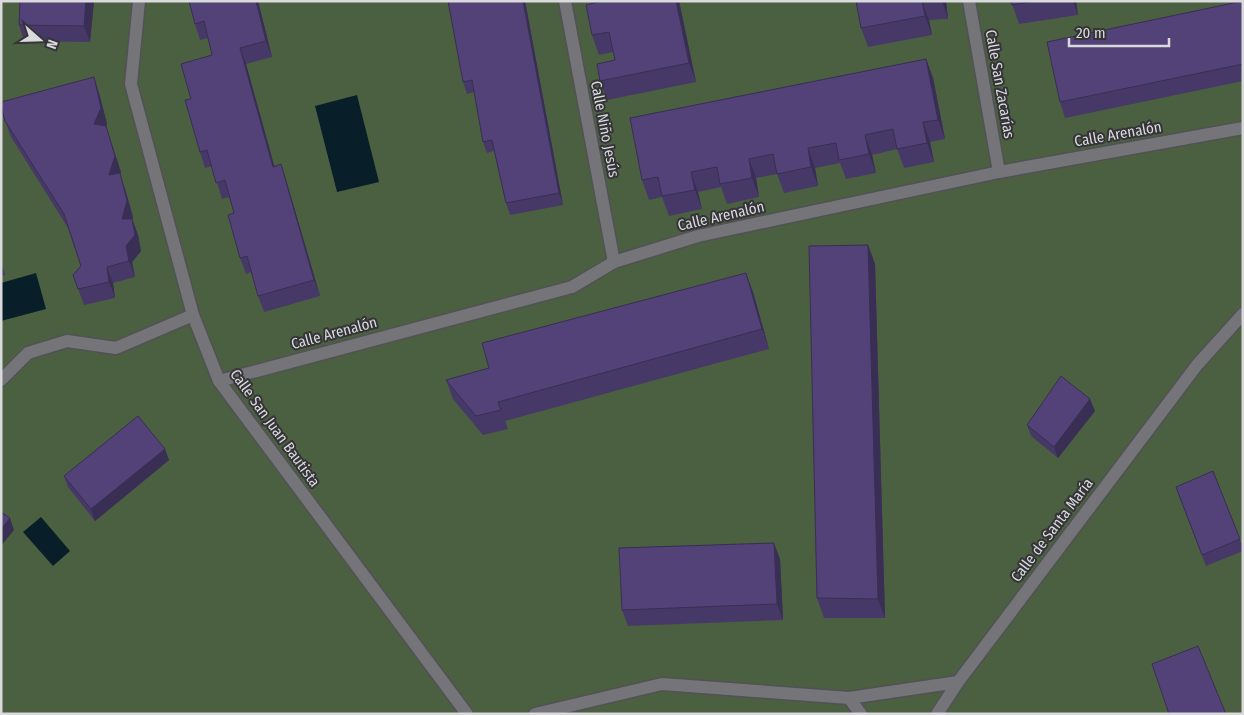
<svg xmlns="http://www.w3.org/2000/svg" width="1244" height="715" viewBox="0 0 1244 715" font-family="'Fira Sans Condensed',sans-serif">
	<rect width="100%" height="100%" fill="#353439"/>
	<!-- green -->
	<rect fill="#4b6040" x="1" y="1" width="1242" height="713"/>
	<!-- water -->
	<g fill="#081f29">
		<polygon points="357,95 379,182 337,192 315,106"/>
		<polygon points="36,273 46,309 1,321 1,283"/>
		<polygon points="41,517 70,551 53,566 23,532"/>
	</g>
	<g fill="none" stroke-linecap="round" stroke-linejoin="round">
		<defs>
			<g id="street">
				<polyline points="139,1 131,84 193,315 219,381 467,714"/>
				<polyline points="565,1 614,262"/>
				<polyline points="969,1 999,172"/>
				<polyline points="1,380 28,353 67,341 116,348 193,315"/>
				<polyline points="219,381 572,287 614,262 698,236 999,172 1243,128"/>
				<polyline points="849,698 861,714"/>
				<polyline points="535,714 662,684 849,698 958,682 1197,365 1243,314"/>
				<polyline points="937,714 958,682"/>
			</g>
		</defs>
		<!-- street casing -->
		<use href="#street" stroke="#525155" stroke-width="15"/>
		<!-- street -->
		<use href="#street" stroke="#757479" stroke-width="12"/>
	</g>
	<!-- wall -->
	<g fill="#473967">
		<polygon points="20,1 94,1 90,42 24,41 19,25"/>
		<polygon points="189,1 258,1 272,57 246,64 274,166 281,164 286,180 320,296 264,312 258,296 251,272 246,274 240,258 234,213 229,197 222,199 212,166 205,168 200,152 191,99 212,55 208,38 200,40 195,24"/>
		<polygon points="448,1 525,1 563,205 510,215 506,203 494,151 487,153 483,142 474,92 467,94 463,82"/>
		<polygon points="679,1 696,82 607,100 600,81 615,60 613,52 599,55 592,35 603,2"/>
		<polygon points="856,1 946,1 948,19 929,20 932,35 868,47 861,28"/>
		<polygon points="1011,1 1076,1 1078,15 1019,24"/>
		<polygon points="1243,1 1243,81 1065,118 1060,102"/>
		<polygon points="926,59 933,78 945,139 930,142 934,162 904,168 897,149 872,155 876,173 846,179 840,163 815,168 818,186 784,193 777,174 756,178 759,197 727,204 721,187 698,192 702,209 669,216 662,197 649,200 642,180"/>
		<polygon points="99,93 107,124 106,127 121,172 120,175 125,189 133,217 132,219 138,235 141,251 132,262 135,277 113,283 115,298 84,305 73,275 81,266 68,228 11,137 5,121"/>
		<polygon points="868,245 875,264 885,618 824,618 817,598"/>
		<polygon points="1,261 5,275 1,276"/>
		<polygon points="753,292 769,349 505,421 508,429 483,435 453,399 446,380 489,368"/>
		<polygon points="1095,411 1058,458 1031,436 1027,425"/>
		<polygon points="169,460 95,521 68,487 64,476"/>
		<polygon points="1213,471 1243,548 1243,551 1206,566 1176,487"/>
		<polygon points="780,559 783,620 628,626 622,610"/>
	</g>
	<!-- shaded-wall -->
	<g fill="#392e54">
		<polygon points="86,1 94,1 90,42 84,26"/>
		<polygon points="256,1 258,1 272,57 266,41"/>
		<polygon points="523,1 525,1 563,205 559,193"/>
		<polygon points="676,1 679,1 696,82 689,63"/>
		<polygon points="922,1 929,20 932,35 925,16"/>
		<polygon points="942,1 946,1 948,19"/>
		<polygon points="1073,1 1076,1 1078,15"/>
		<polygon points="240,48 246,64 279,183 273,167"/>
		<polygon points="926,59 933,78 945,139 938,120"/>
		<polygon points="94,77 99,93 107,124 106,127 121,172 120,175 125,189 133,217 128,235 122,219 94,124"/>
		<polygon points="923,122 930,142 934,162 927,143"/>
		<polygon points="865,135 872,155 876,173 869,154"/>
		<polygon points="808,148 815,168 818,186 811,167"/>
		<polygon points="749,159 756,178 759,197 752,178"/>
		<polygon points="281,164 286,180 320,296 314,280"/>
		<polygon points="691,172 698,192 702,209 695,190"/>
		<polygon points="132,219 138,235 141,251 132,262 135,277 129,261 126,246"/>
		<polygon points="868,245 875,264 885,618 878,599"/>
		<polygon points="107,267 113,283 115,298 109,282"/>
		<polygon points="746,273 753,292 769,349 762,329"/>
		<polygon points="1090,399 1095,411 1058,458 1054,447"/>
		<polygon points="165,449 169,460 95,521 91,509"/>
		<polygon points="10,518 14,530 1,546 1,529"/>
		<polygon points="774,543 780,559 783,620 777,604"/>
	</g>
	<!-- building -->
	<g fill="#524278" stroke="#392e54">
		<polygon points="20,1 86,1 84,26 19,25"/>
		<polygon points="189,1 256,1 266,41 240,48 273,167 281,164 314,280 258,296 247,256 240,258 228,215 234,213 225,180 216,183 207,150 200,152 185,100 191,99 181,64 212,55 204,21 195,24"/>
		<polygon points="448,1 523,1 559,193 506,203 492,140 483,142 472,80 463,82"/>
		<polygon points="602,1 676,1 689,63 600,81 597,64 615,60 609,32 592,35 586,5"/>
		<polygon points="856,1 922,1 925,16 861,28"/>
		<polygon points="1011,1 1034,1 1012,5"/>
		<polygon points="1243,1 1243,64 1060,102 1047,42"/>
		<polygon points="926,59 938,120 923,122 927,143 897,149 893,129 865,135 869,154 839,160 836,143 808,148 811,167 777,174 773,154 749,159 752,178 720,184 717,167 691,172 695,190 662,196 658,177 642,180 630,118"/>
		<polygon points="94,77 101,108 94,124 106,126 115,156 109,175 120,173 127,201 122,219 132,219 135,235 126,246 129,261 107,267 109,282 78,289 73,275 81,266 64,214 5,121 1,106 1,102"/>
		<polygon points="868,245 878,599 817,598 809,246"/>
		<polygon points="746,273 762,329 498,402 501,410 476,416 446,380 489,368 482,343"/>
		<polygon points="1061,376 1090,399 1054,447 1027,425"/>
		<polygon points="138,416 165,449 91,509 64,476"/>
		<polygon points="1213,471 1240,539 1202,555 1176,487"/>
		<polygon points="1,512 10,518 1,529"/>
		<polygon points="774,543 777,604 622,610 619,548"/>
		<polygon points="1198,646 1226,714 1169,714 1152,664"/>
	</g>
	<g text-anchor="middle" stroke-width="4" stroke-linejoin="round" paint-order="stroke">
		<!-- street labels -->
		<g font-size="15" fill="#dad9dc" stroke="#353439">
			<text transform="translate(1000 84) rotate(80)" y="5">Calle San Zacarías</text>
			<text transform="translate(605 129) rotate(79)" y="5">Calle Niño Jesús</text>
			<text transform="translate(1118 134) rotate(-10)" y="5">Calle Arenalón</text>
			<text transform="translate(721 216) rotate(-13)" y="5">Calle Arenalón</text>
			<text transform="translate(334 333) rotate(-15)" y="5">Calle Arenalón</text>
			<text transform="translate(275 428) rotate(54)" y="5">Calle San Juan Bautista</text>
			<text transform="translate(1052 530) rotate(-53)" y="5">Calle de Santa María</text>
		</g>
	</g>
	<!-- border -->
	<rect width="1244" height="715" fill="none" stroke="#dad9dc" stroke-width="5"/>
	<!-- north arrow -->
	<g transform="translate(40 40) rotate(110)" stroke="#353439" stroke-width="4" paint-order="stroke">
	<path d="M0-4L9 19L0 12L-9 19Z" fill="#dad9dc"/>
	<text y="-8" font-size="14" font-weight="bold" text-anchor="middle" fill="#dad9dc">N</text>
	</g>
	<!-- scale -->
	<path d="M1069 38v8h100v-8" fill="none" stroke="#dad9dc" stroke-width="2.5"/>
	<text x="1076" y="38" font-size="15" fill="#dad9dc" stroke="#353439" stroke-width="4" paint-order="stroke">20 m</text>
</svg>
